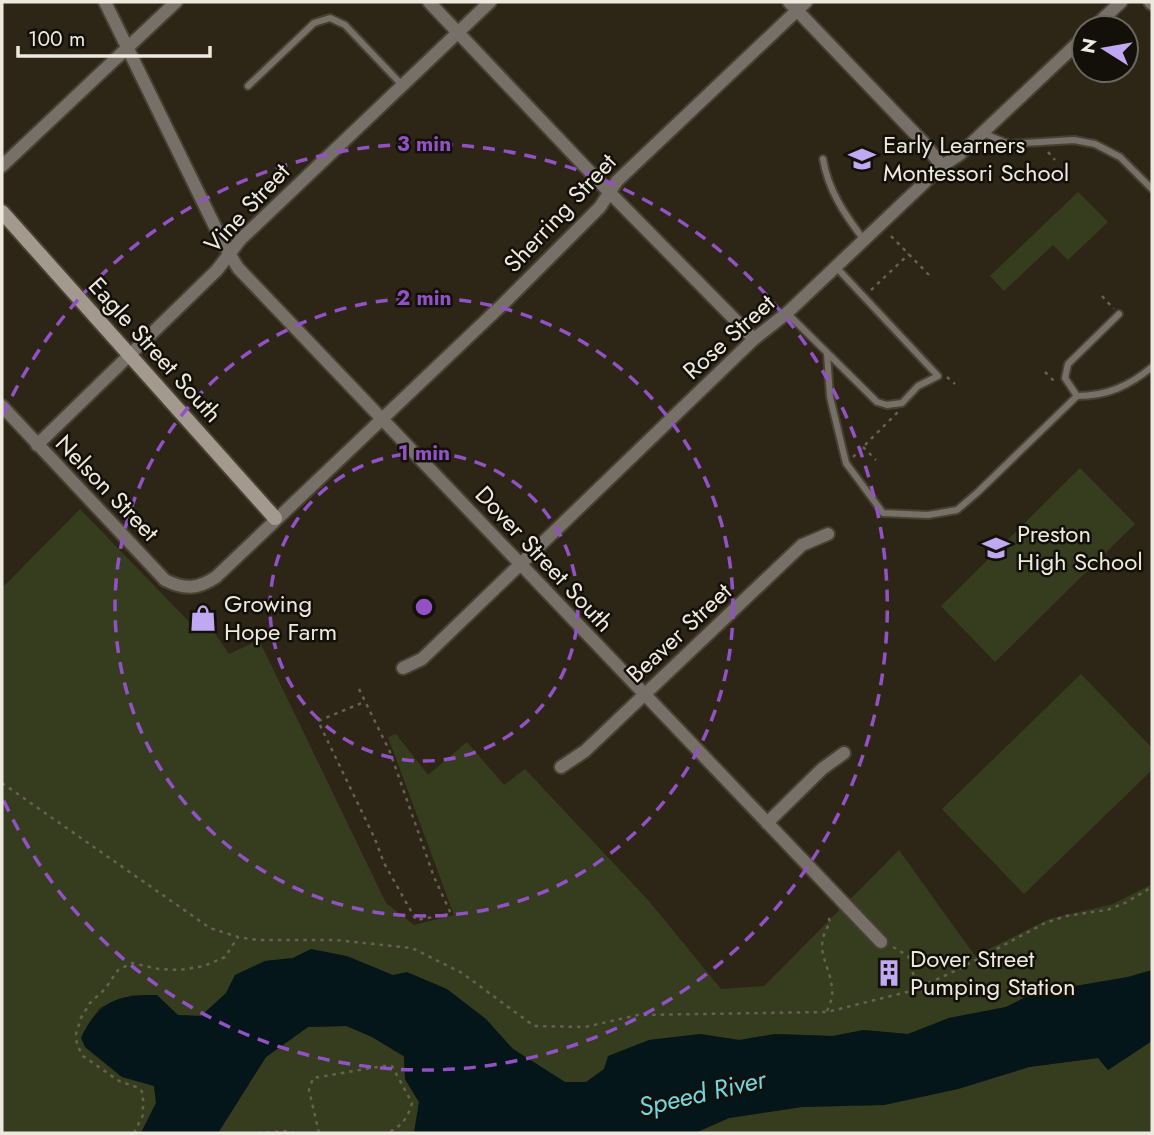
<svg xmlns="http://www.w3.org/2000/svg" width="1154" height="1135" viewBox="0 0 1154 1135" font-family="Jost,sans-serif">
	<rect width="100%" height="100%" fill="#2d2616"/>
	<!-- green -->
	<g fill="#363d1f">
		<polygon points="1078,192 1108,222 1068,260 1053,245 1004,291 990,276"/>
		<polygon points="1080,468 1135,524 995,662 941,606"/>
		<polygon points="80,509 194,627 207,622 229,654 259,640 386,903 414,925 454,915 388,737 396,734 428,775 467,742 504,785 525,769 648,900 721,989 764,986 899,850 975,956 1049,919 1113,904 1152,884 1152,970 1128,977 1034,993 1006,1007 949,1018 908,1034 864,1030 833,1036 775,1034 739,1040 700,1034 650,1040 633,1047 586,1083 565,1082 513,1049 485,1019 393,975 311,949 293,958 265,961 235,975 226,993 201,1016 179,1015 133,995 99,1008 85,1047 122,1077 154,1086 156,1103 141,1133 2,1133 2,588"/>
		<polygon points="1081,674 1152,748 1152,770 1024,894 942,809"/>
		<polygon points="346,1026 372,1037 404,1057 405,1079 419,1102 414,1133 218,1133 266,1057 308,1027"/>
		<polygon points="1152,1041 1152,1133 695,1133 729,1118 802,1107 884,1105 958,1089 1029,1067 1098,1058 1108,1070"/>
	</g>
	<!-- water -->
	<path fill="#041619" d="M 311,949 L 347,956 L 393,975 L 407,972 L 447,989 L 486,1019 L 513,1049 L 565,1082 L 586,1082 L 604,1069 L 608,1056 L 649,1040 L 700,1034 L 739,1040 L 775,1034 L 833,1036 L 863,1030 L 908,1034 L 949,1018 L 1006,1007 L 1034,993 L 1128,977 L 1152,970 L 1152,1041 L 1108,1070 L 1098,1058 L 1029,1067 L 958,1089 L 884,1105 L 802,1107 L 729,1118 L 695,1133 L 414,1133 L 419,1102 L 405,1079 L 404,1056 L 372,1037 L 347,1026 L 308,1027 L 266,1057 L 218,1133 L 141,1133 L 156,1103 L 154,1086 L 122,1077 L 85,1047 L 81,1038 C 98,1001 118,994 157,995 L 178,1015 L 201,1016 L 226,993 L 235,975 L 265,961 L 293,958 Z"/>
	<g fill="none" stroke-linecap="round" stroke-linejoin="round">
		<defs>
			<g id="lane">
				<polyline points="248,86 314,23 330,18 345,25 402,85"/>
				<polyline points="983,133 1009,144 1074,140 1095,144 1120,157 1152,189"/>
				<path d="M 823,159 C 828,190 845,215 864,240"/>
				<polyline points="787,313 877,402 887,405 902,403 918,386 938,376 836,267"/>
				<path d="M 827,353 L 830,397 L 846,463 L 883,513 L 928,515 L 957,510 L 978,492 L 1077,396 C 1107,396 1129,386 1152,367"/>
				<polyline points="1077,396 1065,378 1068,364 1119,314"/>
			</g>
			<g id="street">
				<polyline points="105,2 224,245 238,268 881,942"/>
				<polyline points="429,2 610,193 754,339"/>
				<polyline points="789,2 923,142 942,166"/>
				<polyline points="1150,2 1152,4"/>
				<polyline points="1093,28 1121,2"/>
				<polyline points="2,166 176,2"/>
				<path d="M 2,406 L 165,580 C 185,590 198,589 216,577 L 504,303 L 600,207 L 617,181 L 806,2"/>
				<polyline points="37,445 217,270 240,240 490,2"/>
				<polyline points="403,668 422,659 754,339 787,313 942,166 960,154 1084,37"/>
				<polyline points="561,767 585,751 802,545 828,534"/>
				<polyline points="767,823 822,769 844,753"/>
			</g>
			<polyline id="secondary" points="2,212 275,518"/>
		</defs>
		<!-- lane casing -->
		<use href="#lane" stroke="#484132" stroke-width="10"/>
		<!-- street casing -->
		<use href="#street" stroke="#484132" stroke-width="16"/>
		<!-- secondary casing -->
		<use href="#secondary" stroke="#484132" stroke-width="18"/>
		<!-- path -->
		<g stroke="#676152" stroke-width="2.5" stroke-dasharray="3.5 5" stroke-linecap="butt">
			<polyline points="1048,152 1055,160"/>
			<polyline points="891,236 929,275"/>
			<polyline points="871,290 909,254"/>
			<polyline points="1102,296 1114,309"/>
			<polyline points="1045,372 1055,382"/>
			<polyline points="947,377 955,384"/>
			<polyline points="863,447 876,460"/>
			<polyline points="853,457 898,412"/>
			<polyline points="359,689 390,752 434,877 451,914 416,920 384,863 375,839 318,721 364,702"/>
			<polyline points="2,783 210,928 238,937 257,940 335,940 412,948 462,973 534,1026 585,1027 638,1015 827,1012 911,991 957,970 1045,923 1066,916 1107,910 1125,903 1152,887"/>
			<polyline points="893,947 908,956 917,987"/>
			<path d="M 827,1011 C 830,1004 833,997 832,989 C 830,962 812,951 830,923 L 828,914"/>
			<polyline points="134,1133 143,1115 143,1093 139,1088 119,1081 83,1056 77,1045 76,1034 81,1018 90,1003 105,989 118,970 132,963 159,969 180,970 204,966 225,957 238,937"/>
			<polyline points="258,1133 288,1131 294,1133"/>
			<path d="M 319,1133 L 309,1090 L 313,1078 L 383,1066 L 392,1066 L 412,1103 C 408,1118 401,1127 387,1133"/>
		</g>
		<!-- lane -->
		<use href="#lane" stroke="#777069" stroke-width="6"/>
		<!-- street -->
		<use href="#street" stroke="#777069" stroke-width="12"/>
		<!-- secondary -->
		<use href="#secondary" stroke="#a4998f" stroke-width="14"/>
	</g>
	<!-- distance rings -->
	<g fill="none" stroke="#9252c5" stroke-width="3.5" stroke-dasharray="12 9">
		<circle cx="424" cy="607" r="154"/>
		<circle cx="424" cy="607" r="309"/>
		<path d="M3 415A463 463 0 1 1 3 799"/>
	</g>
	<!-- icons -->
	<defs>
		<symbol id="school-bare" viewBox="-9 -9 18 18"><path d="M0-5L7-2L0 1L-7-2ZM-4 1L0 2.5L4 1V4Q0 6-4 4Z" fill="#c1a8f3" stroke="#131009" stroke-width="2.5" paint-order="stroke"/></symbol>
		<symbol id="shop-bare" viewBox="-9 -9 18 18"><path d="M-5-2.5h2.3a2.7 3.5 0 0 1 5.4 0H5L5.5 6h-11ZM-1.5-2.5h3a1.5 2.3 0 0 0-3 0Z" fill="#c1a8f3" stroke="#131009" stroke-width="2.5" paint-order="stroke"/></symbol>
		<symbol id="building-bare" viewBox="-9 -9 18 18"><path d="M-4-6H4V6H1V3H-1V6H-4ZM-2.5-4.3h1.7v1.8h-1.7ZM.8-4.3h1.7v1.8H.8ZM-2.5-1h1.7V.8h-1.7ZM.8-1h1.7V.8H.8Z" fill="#c1a8f3" stroke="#131009" stroke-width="2.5" paint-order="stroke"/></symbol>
	</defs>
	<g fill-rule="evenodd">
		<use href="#school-bare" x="843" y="140" width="38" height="38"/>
		<use href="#school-bare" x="977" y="529" width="38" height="38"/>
		<use href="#shop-bare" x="184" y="599" width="38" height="38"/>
		<use href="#building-bare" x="870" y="954" width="38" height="38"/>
	</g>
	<g text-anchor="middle" stroke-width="5" stroke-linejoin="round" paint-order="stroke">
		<!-- poi labels -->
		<g font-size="24" fill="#ede9de" stroke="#131009" text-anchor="start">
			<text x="883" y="153">Early Learners<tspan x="883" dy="28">Montessori School</tspan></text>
			<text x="1017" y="542">Preston<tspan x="1017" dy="28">High School</tspan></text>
			<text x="224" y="612">Growing<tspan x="224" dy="28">Hope Farm</tspan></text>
			<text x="910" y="967">Dover Street<tspan x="910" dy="28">Pumping Station</tspan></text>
		</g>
		<!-- street labels -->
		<g font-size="24" fill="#ede9de" stroke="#131009">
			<text transform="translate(247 208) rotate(-47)" y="8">Vine Street</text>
			<text transform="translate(560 213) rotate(-47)" y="8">Sherring Street</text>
			<text transform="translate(729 337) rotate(-42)" y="8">Rose Street</text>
			<text transform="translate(155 350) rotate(48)" y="8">Eagle Street South</text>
			<text transform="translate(107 488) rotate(46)" y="8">Nelson Street</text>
			<text transform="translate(544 559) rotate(47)" y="8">Dover Street South</text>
			<text transform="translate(679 633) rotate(-43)" y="8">Beaver Street</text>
		</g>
		<!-- water labels -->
		<g font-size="26" font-style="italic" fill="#73d5e2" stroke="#131009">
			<text transform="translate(702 1093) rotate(-13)" y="9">Speed River</text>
		</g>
	</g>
	<circle cx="424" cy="607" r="10" fill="#9252c5" stroke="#131009" stroke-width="3.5"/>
	<g font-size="21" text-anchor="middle" font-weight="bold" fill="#9252c5" stroke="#131009" stroke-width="5" stroke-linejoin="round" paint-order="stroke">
		<text x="424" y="151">3 min</text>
		<text x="424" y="305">2 min</text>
		<text x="424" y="460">1 min</text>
	</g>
	<!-- border -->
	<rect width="1154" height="1135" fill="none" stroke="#ede9de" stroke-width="7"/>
	<!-- north arrow -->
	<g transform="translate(1105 49) rotate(281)"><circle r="33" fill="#131009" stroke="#6a675e" stroke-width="2"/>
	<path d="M0-5L12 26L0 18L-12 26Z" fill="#c1a8f3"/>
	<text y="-10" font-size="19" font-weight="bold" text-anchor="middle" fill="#ede9de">N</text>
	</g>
	<!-- scale -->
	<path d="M18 46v10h192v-10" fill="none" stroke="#ede9de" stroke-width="3.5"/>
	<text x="28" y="46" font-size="21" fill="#ede9de" stroke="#131009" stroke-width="5" paint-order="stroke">100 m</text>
</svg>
